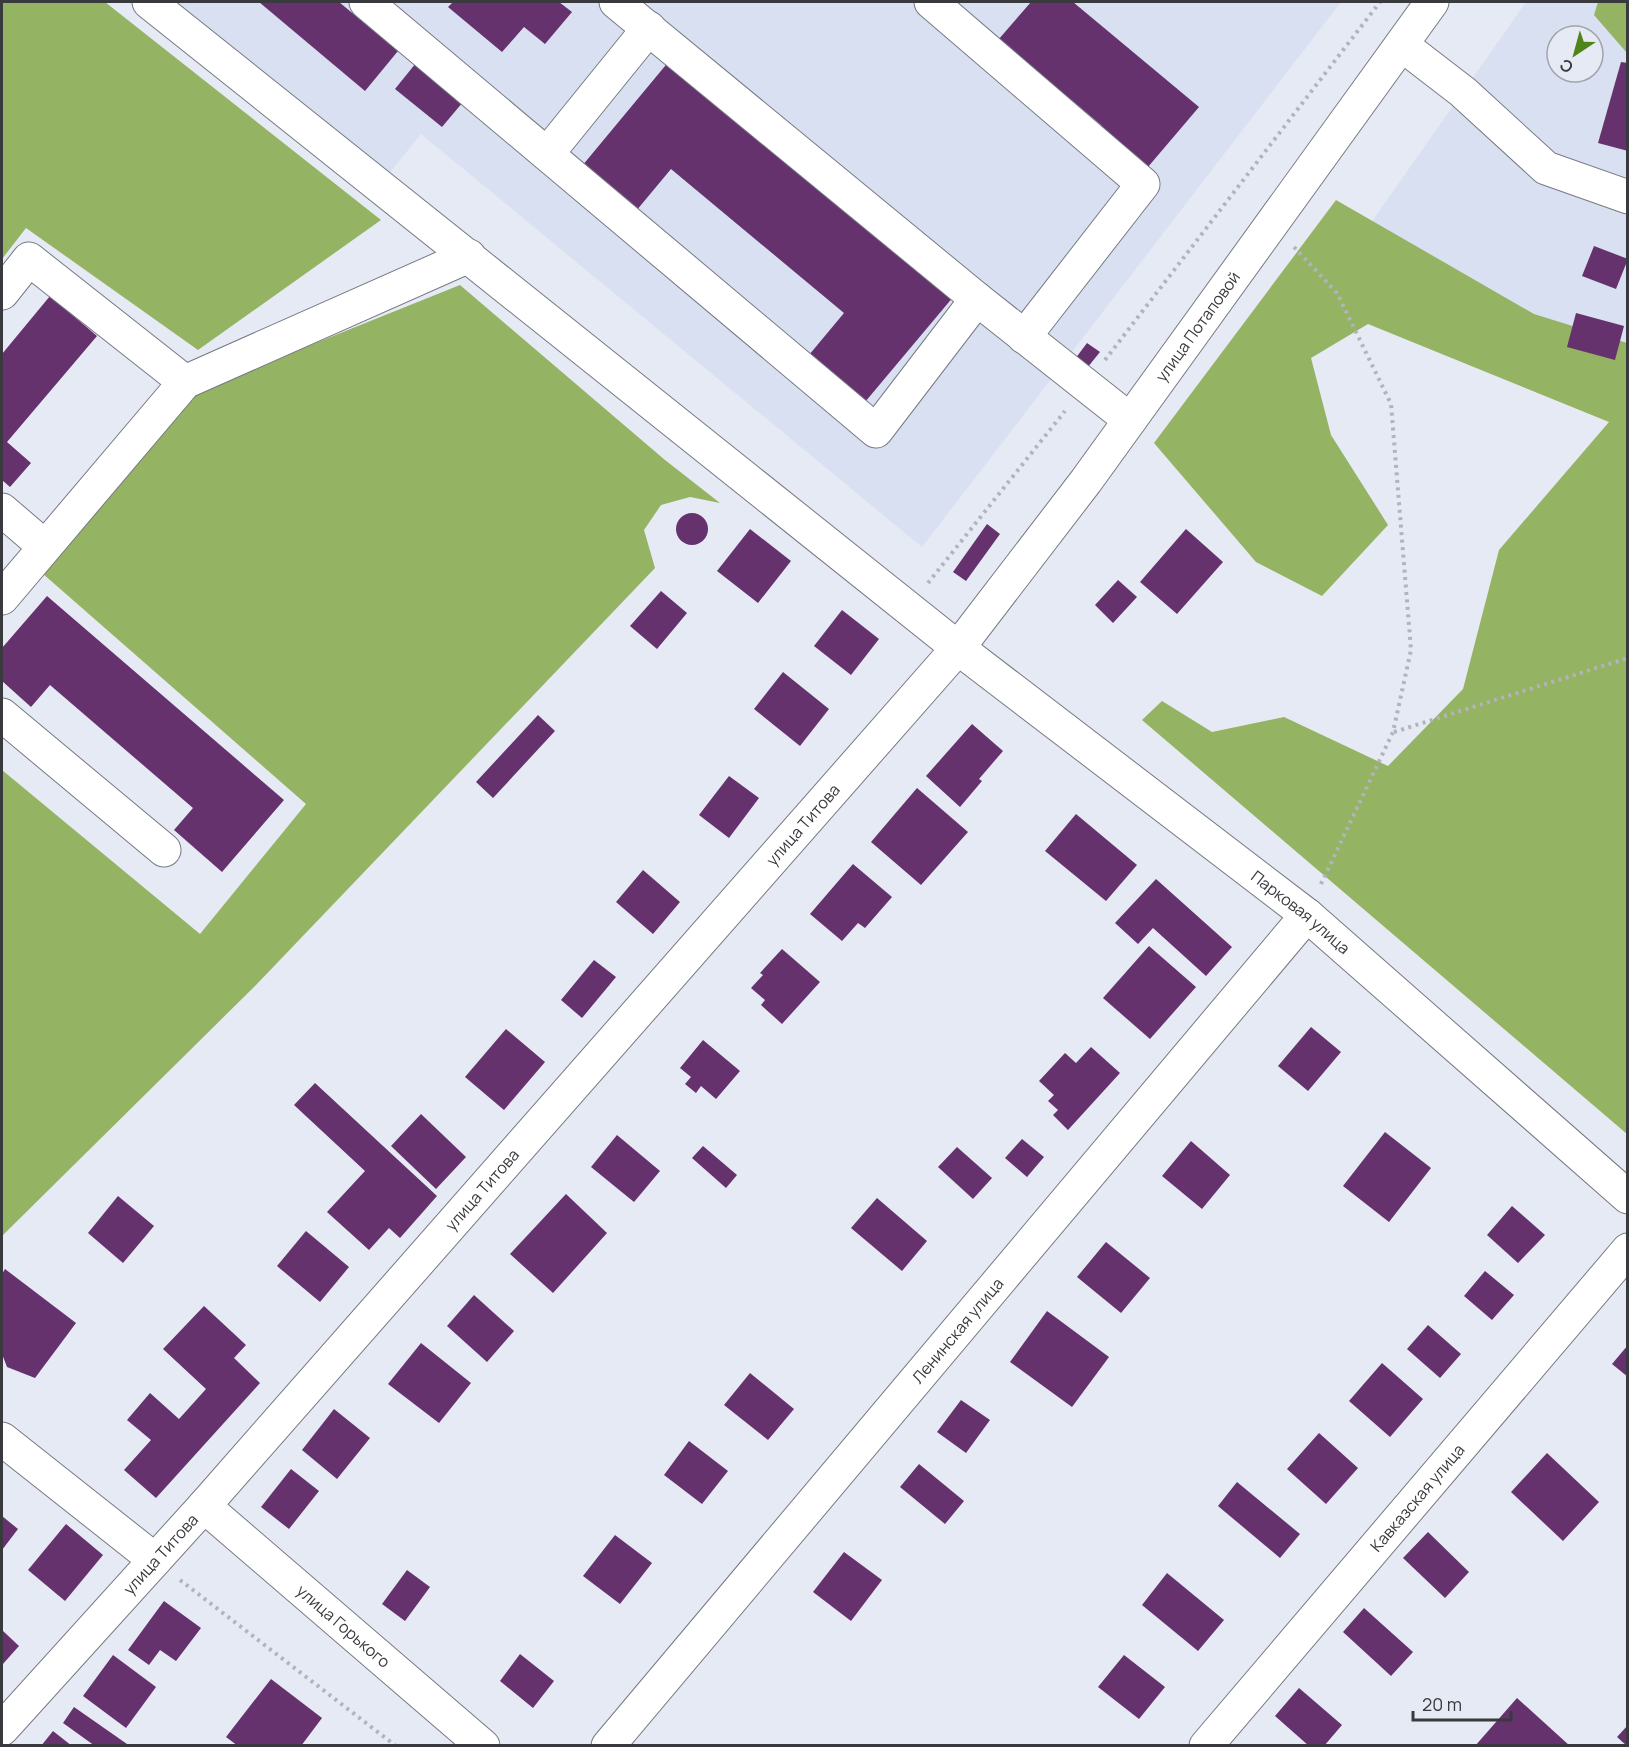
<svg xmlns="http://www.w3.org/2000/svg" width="1629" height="1747" viewBox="0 0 1629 1747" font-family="Manrope,sans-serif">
	<rect width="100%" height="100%" fill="#e6eaf4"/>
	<!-- built -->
	<g fill="#d9e0f1" fill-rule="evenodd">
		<polygon points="135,2 1341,2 922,547 421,134 375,191"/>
		<path d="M 1526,2 L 1627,2 L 1627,374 L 1354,247 ZM 1557,36 L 1593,36 L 1593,72 L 1557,72 Z"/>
	</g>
	<!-- forest -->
	<g fill="#94b363">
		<polygon points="2,2 105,2 381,220 198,350 26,228 2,259"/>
		<polygon points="1598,2 1627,2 1627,53 1594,15"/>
		<polygon points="1336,200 1534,314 1627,343 1627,1134 1142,720 1162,701 1212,732 1284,717 1388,766 1463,689 1499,550 1609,422 1368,324 1311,358 1331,435 1388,525 1322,596 1256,562 1154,443"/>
		<polygon points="460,285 665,460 720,503 690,497 661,505 644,530 655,568 256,985 2,1236 2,770 200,934 306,804 42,573 191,393"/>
	</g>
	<!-- building -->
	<g fill="#66326e">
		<polygon points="259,2 339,2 398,51 365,91"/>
		<polygon points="453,2 559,2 572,12 545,44 524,27 502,52 448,7"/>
		<polygon points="1031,2 1073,2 1199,107 1142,174 1094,133 1101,125 1044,77 1037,85 992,47"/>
		<polygon points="670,60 954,296 860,408 804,361 844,313 671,169 631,217 577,172"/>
		<polygon points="1621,62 1628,63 1628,151 1598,143"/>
		<polygon points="416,63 463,102 442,127 395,89"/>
		<polygon points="1594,246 1628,259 1616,289 1582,276"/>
		<polygon points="50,296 97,336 7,442 31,463 10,487 2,480 2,354"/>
		<polygon points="1576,313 1624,326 1615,360 1567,347"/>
		<polygon points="1087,343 1100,352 1083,373 1072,363"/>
		<circle cx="692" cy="529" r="16"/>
		<polygon points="987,524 1000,534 966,581 953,572"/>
		<polygon points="750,529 791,561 758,603 717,571"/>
		<polygon points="1186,529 1223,562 1177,614 1140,582"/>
		<polygon points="1118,580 1137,597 1113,623 1095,605"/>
		<polygon points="661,591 687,613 657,649 630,626"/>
		<polygon points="47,596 284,800 222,872 174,830 193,808 50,685 31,707 2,681 2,648"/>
		<polygon points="842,610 879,639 851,675 814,646"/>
		<polygon points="783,672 829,709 800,746 754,709"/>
		<polygon points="538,715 555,731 493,798 476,782"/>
		<polygon points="972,724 1003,751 979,779 982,781 960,807 926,776"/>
		<polygon points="729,776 759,798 729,838 699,815"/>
		<polygon points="917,788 968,832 921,885 871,842"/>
		<polygon points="1076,814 1137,865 1106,901 1045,851"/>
		<polygon points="853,864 892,897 865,928 858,923 842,941 810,914"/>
		<polygon points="643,870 680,902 653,934 616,902"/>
		<polygon points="1156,879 1232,947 1206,976 1153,928 1138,944 1115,923"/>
		<polygon points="1149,946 1196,987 1150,1039 1103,998"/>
		<polygon points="782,949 820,982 782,1024 761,1005 765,1000 751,988 763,975 760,973"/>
		<polygon points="594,960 616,977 582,1018 561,1000"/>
		<polygon points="1311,1027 1341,1052 1308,1091 1278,1066"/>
		<polygon points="506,1029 545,1062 504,1110 465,1077"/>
		<polygon points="703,1040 740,1071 716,1099 701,1086 696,1093 685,1084 691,1077 680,1068"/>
		<polygon points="1091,1047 1120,1073 1068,1130 1053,1115 1058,1110 1048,1101 1054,1095 1039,1081 1065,1053 1076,1063"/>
		<polygon points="315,1083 437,1196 400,1238 389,1228 369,1250 327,1212 365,1171 294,1105"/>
		<polygon points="421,1114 466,1157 436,1189 391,1146"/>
		<polygon points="1385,1132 1431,1168 1389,1222 1343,1186"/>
		<polygon points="617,1135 660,1171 634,1202 591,1167"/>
		<polygon points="1022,1139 1044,1157 1027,1177 1005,1158"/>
		<polygon points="1191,1141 1230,1175 1202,1209 1162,1176"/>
		<polygon points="703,1146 737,1175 726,1188 692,1158"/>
		<polygon points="957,1147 992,1178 973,1199 938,1167"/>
		<polygon points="566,1194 607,1233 553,1293 510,1254"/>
		<polygon points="118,1196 154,1226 123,1263 88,1233"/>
		<polygon points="877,1198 927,1241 902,1271 851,1228"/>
		<polygon points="1512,1206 1545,1235 1518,1263 1487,1235"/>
		<polygon points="306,1231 349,1267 320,1302 277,1266"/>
		<polygon points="1106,1242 1150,1278 1121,1313 1077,1277"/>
		<polygon points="5,1269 76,1323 35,1378 7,1367 2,1354 2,1274"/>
		<polygon points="1485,1271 1514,1295 1492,1320 1464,1296"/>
		<polygon points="474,1295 514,1331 487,1362 447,1326"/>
		<polygon points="204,1306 246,1345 234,1358 260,1383 156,1498 124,1470 151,1440 127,1420 150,1393 179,1419 206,1389 163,1349"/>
		<polygon points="1047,1311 1109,1357 1072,1407 1010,1362"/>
		<polygon points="1428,1325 1461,1354 1440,1378 1407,1349"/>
		<polygon points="421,1343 471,1383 439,1423 388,1384"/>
		<polygon points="1628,1345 1628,1377 1612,1364"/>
		<polygon points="1382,1363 1423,1399 1390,1437 1349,1401"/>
		<polygon points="750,1373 794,1409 768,1440 724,1405"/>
		<polygon points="961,1400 990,1420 966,1453 937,1432"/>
		<polygon points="334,1409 370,1438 337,1479 302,1450"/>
		<polygon points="1319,1433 1358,1468 1326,1504 1287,1469"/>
		<polygon points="689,1441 728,1471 702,1504 664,1475"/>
		<polygon points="1547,1453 1599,1502 1563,1541 1511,1492"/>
		<polygon points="919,1464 964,1501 945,1524 900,1487"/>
		<polygon points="291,1469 319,1491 289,1529 261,1507"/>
		<polygon points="1237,1482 1300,1534 1280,1558 1218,1506"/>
		<polygon points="2,1516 18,1529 2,1550"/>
		<polygon points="66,1524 103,1555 65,1601 28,1570"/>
		<polygon points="1428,1532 1469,1572 1445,1598 1403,1558"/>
		<polygon points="615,1535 652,1563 620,1604 583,1576"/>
		<polygon points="844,1552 882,1580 851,1621 813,1592"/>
		<polygon points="407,1570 430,1587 405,1621 382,1604"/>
		<polygon points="1167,1573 1224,1620 1198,1651 1142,1605"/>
		<polygon points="164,1601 201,1628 176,1661 160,1650 149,1665 128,1650"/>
		<polygon points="1364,1608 1413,1652 1391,1676 1343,1632"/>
		<polygon points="2,1630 19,1646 2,1665"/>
		<polygon points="520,1654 554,1681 533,1708 500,1681"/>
		<polygon points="113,1655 156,1687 126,1728 83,1696"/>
		<polygon points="1124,1655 1165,1687 1139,1719 1098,1687"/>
		<polygon points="271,1679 322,1718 301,1746 238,1746 226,1737"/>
		<polygon points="1299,1688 1342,1725 1324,1746 1309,1746 1275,1716"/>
		<polygon points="1517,1698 1570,1746 1475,1746"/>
		<polygon points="74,1707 127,1744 126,1746 95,1746 63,1723"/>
		<polygon points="1628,1725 1628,1746 1627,1746 1617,1737"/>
		<polygon points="53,1731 72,1746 41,1746"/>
	</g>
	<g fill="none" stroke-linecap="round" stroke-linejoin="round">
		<defs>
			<g id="minor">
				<path id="s1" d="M 149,2 L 958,648 L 1307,915 L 1628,1197"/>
				<polyline points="366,2 876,431 977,299"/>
				<polyline points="616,2 977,299 1130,420"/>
				<polyline points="931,2 1143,184 1024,337"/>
				<polyline points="1402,45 1463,92 1546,168 1628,197"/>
				<polyline points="547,154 649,28"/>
				<polyline points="2,293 29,259 185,382"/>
				<polyline points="2,510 44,546"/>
				<polyline points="2,598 185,382 469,256"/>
				<polyline points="2,715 164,850"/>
				<polyline points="2,1439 155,1560"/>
				<path id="s2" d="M 204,1506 L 483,1746"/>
				<path id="s3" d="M 2,1729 L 204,1506 L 958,648 L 1086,481 L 1432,2"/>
				<path id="s4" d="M 608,1746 L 1307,915"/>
				<path id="s5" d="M 1206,1746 L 1628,1250"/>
			</g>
		</defs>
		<!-- minor casing -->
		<use href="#minor" stroke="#777a83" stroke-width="35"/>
		<!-- path -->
		<g stroke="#b1b4bd" stroke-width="4" stroke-dasharray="3 4.5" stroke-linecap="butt">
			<polyline points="1294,247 1337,293 1391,404 1411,650 1393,732 1321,884"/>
			<polyline points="1105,360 1380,2"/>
			<polyline points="928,583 1065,411"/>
			<polyline points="1394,732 1628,658"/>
			<polyline points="180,1580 396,1746"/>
		</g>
		<!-- minor -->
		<use href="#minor" stroke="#fff" stroke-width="33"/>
	</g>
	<g text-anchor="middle" stroke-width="6" stroke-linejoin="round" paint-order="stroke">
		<!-- street labels -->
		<g font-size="16" fill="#383a3e" stroke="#e6eaf4">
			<text dy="6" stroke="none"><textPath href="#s3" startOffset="1844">улица Потаповой</textPath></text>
			<text dy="6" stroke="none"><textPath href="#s3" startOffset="1208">улица Титова</textPath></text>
			<text dy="6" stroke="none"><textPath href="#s1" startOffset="1468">Парковая улица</textPath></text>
			<text dy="6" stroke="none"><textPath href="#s3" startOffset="722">улица Титова</textPath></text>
			<text dy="6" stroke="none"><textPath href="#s4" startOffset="543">Ленинская улица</textPath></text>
			<text dy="6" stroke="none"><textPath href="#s5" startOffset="326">Кавказская улица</textPath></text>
			<text dy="6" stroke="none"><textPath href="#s3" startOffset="236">улица Титова</textPath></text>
			<text dy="6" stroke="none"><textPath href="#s2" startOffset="184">улица Горького</textPath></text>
		</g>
	</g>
	<!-- border -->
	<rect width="1629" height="1747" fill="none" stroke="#383a3e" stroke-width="6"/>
	<!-- north arrow -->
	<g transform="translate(1575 54) rotate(216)"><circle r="28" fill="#e6eaf4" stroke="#a0a4ab" stroke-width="1.5"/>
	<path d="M0-4.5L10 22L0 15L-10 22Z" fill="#4f841b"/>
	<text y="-9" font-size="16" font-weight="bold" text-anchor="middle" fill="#383a3e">С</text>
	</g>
	<!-- scale -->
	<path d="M1413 1711v9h98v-9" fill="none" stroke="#383a3e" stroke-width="3"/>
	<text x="1422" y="1711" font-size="18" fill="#383a3e" stroke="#e6eaf4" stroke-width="4.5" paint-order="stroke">20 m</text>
</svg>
